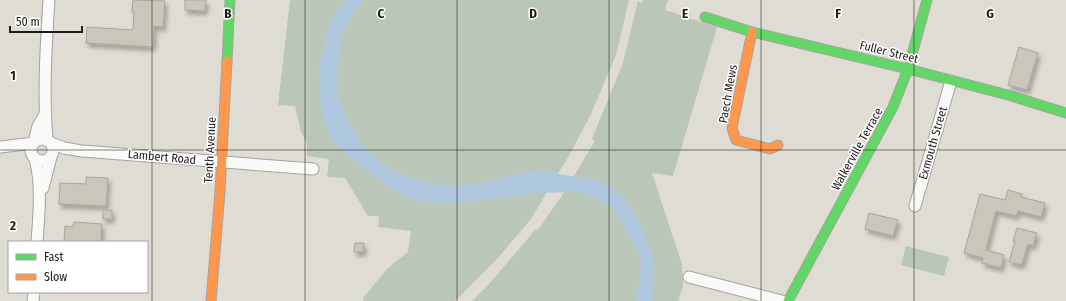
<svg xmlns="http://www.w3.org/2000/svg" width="1066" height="301" viewBox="0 0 1066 301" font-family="'Fira Sans Condensed',sans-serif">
	<defs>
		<filter id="shadow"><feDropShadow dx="2.5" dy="4" stdDeviation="2" flood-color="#0004"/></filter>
	</defs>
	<rect width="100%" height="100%" fill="#dfdcd4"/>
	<!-- green -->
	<g fill="#bac6b7">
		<polygon points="290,0 629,0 616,55 591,114 571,152 531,219 498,258 455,301 363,301 363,298 387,269 408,252 411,231 378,227 379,216 368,216 345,178 327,177 329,159 307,156 307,143 301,132 295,106 278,105"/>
		<polygon points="643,0 669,0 667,2 665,10 717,27 673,176 652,173 682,264 683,286 678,301 472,301 489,284 536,229 538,230 563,194 595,141 592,139 623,63 638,1 642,3"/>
		<polygon points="906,246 949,257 944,276 901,265"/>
	</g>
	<!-- water -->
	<path fill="#afc8e0" d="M 347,0 L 364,0 C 356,9 348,19 344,30 C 340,43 334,87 339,99 C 344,113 350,126 359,139 C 382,173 424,188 464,185 C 493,183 522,169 551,171 C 554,172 556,173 559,174 C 576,178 593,177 609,186 C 630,198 638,221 647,242 C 649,247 653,253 653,259 C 655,272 653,288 652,301 L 636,301 L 641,269 L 638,251 L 626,231 L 622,222 L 613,208 L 595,198 L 579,192 L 530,193 L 490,200 L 452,203 L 423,202 L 397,193 L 347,155 L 330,136 L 323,116 L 320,99 L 320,83 L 318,70 L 325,42 L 328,25 L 339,7 Z"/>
	<!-- building -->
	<g fill="#cac7ba" stroke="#a7a49f" filter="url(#shadow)">
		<polygon points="133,0 165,1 163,27 154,26 153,47 86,43 87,27 133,30 134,12 132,12"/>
		<polygon points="185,0 206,0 205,11 185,10"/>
		<polygon points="1019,47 1038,53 1027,90 1008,85"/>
		<polygon points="86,177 108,178 106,206 59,204 60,183 86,184"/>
		<polygon points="1008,190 1022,194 1021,197 1045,203 1041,217 1018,211 1016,216 996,211 986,250 1004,255 1001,268 982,263 983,258 964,253 980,194 1005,200"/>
		<rect x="103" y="210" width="9" height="9"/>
		<polygon points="869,213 898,220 893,236 865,229"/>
		<polygon points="74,222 102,224 101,242 64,242 65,226 73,227"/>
		<polygon points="1017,228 1037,233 1033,246 1028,244 1022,265 1009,262 1015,241 1013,241"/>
		<polygon points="355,243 364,243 363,252 354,252"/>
	</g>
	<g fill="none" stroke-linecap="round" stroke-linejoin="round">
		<defs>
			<g id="street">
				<circle cx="42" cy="150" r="11"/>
				<path d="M 47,139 C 43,93 46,46 49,0"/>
				<polyline points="34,142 38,126 45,114"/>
				<polyline points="51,143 64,148 82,151 313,169"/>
				<polyline points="0,147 34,143"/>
				<path d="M 35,158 C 42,186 39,214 37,242"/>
				<polyline points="43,188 51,157"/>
				<polyline points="915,206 951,81"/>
				<polyline points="689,277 782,301"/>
				<polyline points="33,301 34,292"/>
			</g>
			<g id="fast">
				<polyline points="705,17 752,32 908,69 1008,95 1066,113"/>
				<polyline points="227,61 230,0"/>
				<polyline points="788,301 893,107 908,69 927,0"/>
			</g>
			<g id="slow">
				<polyline points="752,32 732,128 736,140 770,149 778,145"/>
				<polyline points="211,301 220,192 227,61"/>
			</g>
		</defs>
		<!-- street casing -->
		<use href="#street" stroke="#a6a39e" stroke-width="13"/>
		<!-- fast casing -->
		<use href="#fast" stroke="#a6a39e" stroke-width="11"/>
		<!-- slow casing -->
		<use href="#slow" stroke="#a6a39e" stroke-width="11"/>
		<!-- street -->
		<use href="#street" stroke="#fafaf9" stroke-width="11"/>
		<!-- fast -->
		<use href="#fast" stroke="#63d668" stroke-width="9"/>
		<!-- slow -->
		<use href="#slow" stroke="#ff974d" stroke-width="9"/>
	</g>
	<!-- grid -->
	<path fill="none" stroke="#1e1c17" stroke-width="1" stroke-opacity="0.55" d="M 152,0 L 152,301M 305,0 L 305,301M 457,0 L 457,301M 609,0 L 609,301M 761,0 L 761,301M 914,0 L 914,301M 0,150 L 1066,150"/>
	<g text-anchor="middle" stroke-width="3" stroke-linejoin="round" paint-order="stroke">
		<!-- street labels -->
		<g font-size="12" fill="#1e1c17" stroke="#fff">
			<text transform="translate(889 52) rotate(14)" y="4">Fuller Street</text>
			<text transform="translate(728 94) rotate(-80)" y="4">Paech Mews</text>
			<text transform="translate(933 143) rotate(-74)" y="4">Exmouth Street</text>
			<text transform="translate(857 149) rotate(-61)" y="4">Walkerville Terrace</text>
			<text transform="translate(210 150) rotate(-87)" y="4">Tenth Avenue</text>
			<text transform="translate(162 157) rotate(5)" y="4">Lambert Road</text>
		</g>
	</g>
	<g font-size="13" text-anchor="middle" font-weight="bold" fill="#1e1c17" stroke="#fff" stroke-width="3" stroke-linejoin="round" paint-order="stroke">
		<text x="228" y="18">B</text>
		<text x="381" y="18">C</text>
		<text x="533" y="18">D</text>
		<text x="685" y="18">E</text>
		<text x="838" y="18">F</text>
		<text x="990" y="18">G</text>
		<text x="13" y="80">1</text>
		<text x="13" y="230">2</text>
	</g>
	<!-- legend -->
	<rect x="8" y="241" width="140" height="52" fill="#ffffff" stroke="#a5a4a2"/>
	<rect x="16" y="254" width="20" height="6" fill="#63d668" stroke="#a5a4a2"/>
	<text x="44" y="261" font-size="12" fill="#1e1c17">Fast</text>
	<rect x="16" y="274" width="20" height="6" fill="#ff974d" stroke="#a5a4a2"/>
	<text x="44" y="281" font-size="12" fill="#1e1c17">Slow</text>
	<!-- scale -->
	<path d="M10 26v6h72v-6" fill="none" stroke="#1e1c17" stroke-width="2"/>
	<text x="16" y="26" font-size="12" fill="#1e1c17" stroke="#ffffff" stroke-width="3" paint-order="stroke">50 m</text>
</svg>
